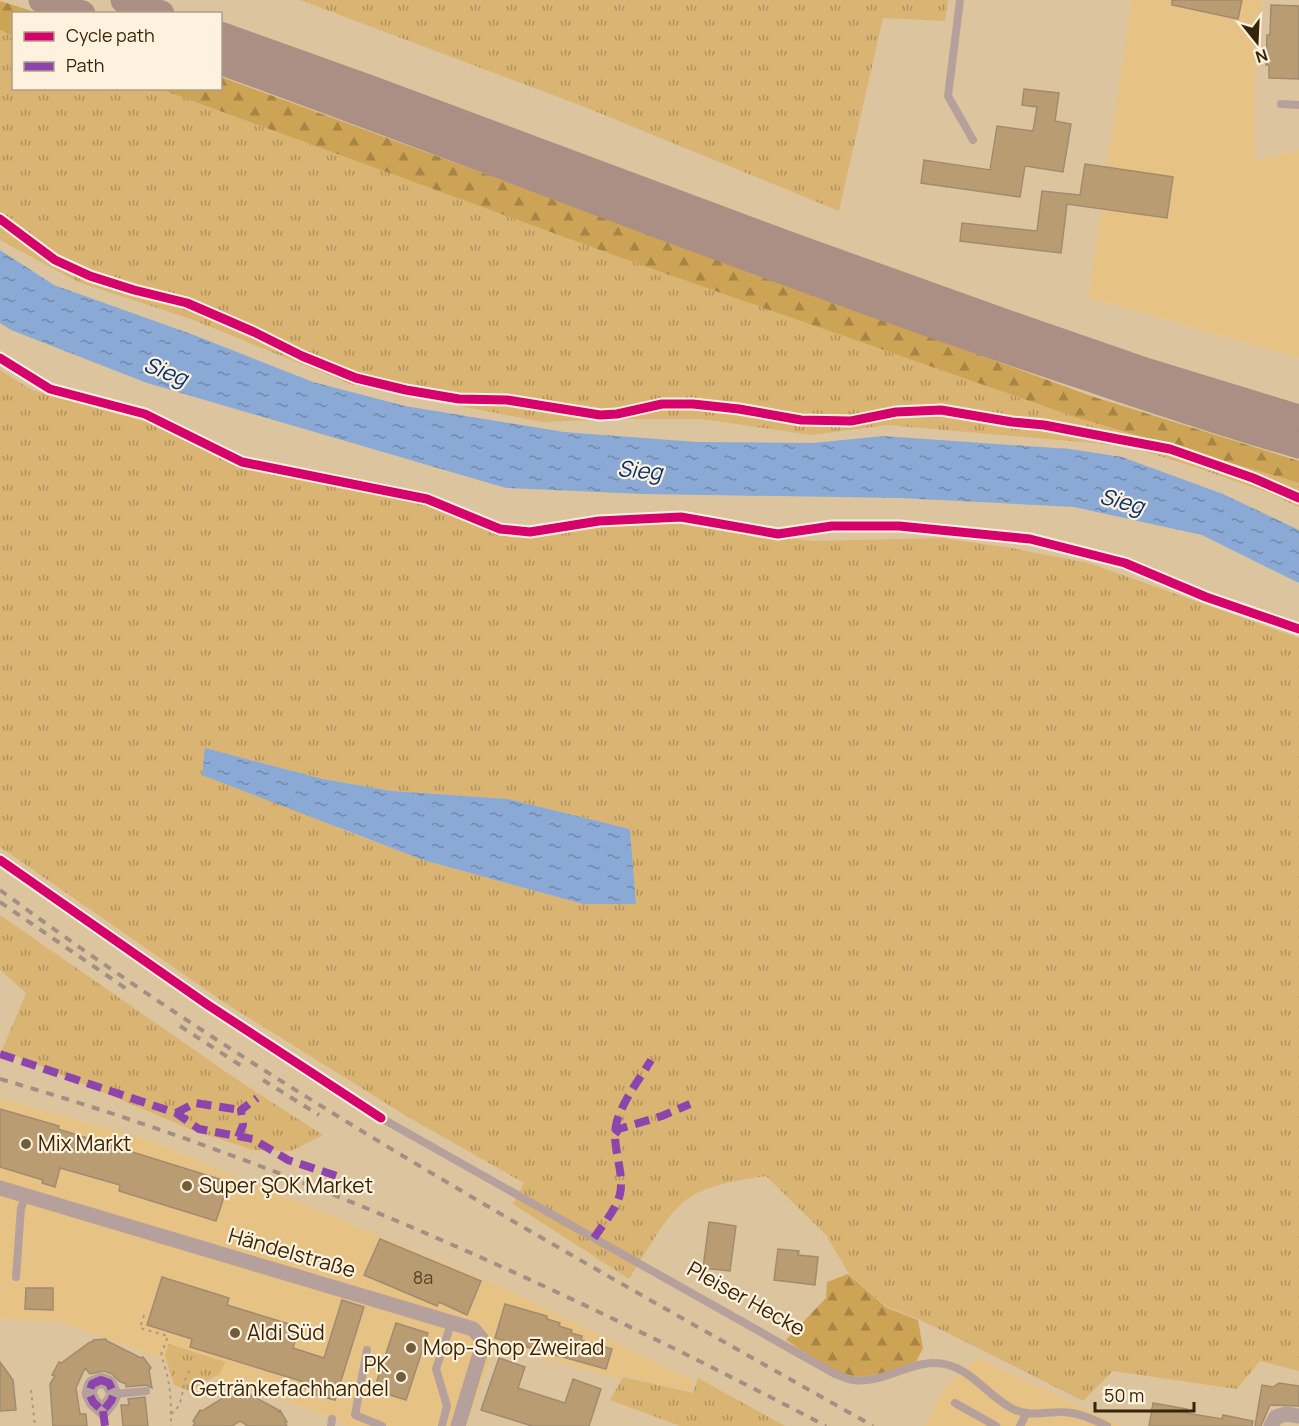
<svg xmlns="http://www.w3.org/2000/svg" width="1299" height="1426" viewBox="0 0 1299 1426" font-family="Manrope,sans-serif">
	<defs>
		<pattern id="grass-tufts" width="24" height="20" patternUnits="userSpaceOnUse" patternTransform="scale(1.5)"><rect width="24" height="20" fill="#dab472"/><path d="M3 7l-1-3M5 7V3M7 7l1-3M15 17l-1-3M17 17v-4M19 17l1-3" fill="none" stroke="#b2925c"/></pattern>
		<pattern id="forest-firs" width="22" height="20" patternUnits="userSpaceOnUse" patternTransform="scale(1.5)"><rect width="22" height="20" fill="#cda455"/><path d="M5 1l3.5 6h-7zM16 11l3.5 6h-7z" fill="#a78544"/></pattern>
		<pattern id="water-ripples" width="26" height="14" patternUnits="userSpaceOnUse" patternTransform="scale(1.5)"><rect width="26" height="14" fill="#8ba9d5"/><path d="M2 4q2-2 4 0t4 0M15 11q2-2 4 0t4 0" fill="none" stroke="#7289ab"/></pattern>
	</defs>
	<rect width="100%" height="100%" fill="#dcc59e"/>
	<!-- built -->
	<g fill="#e6c285">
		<polygon points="1132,0 1261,0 1261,13 1255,13 1255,160 1299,150 1299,358 1089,297 1101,209 1167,218 1172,177 1107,167"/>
		<polygon points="0,1098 149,1140 495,1284 694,1381 690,1392 622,1375 620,1379 496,1345 467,1426 343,1426 342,1421 56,1321 0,1319"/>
		<polygon points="978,1358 1121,1426 924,1426 946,1386"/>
	</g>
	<!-- grass -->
	<g fill="url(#grass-tufts)" fill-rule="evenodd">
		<polygon points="300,0 948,0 945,21 883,18 839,211 582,106"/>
		<polygon points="0,30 13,35 14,88 160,89 638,264 1078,418 1299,483 1299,507 1266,492 1198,468 1127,446 887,425 811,435 702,419 624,419 542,422 350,384 191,319 78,282 0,240"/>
		<path d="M 0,370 L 32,390 L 148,422 L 239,465 L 419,503 L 513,538 L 608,526 L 663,522 L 813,541 L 940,538 L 1006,547 L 1089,563 L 1299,638 L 1299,1371 L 1260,1361 L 1237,1389 L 1113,1371 L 1083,1401 L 968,1343 L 918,1319 L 887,1307 L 849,1274 L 826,1235 L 766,1176 C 738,1181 700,1185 679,1206 C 660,1225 644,1256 629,1279 L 513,1204 L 524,1183 L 408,1117 L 225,1003 L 0,847 ZM 205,748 L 323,779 L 392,791 L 508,799 L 630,829 L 636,904 L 583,904 L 423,860 L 338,828 Z"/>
		<polygon points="0,915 242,1083 323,1135 291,1151 253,1150 195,1131 2,1050 26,993 0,970"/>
		<polygon points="169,1344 225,1362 220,1374 200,1384 192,1392 174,1385 165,1355"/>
		<polygon points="623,1377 693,1393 698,1378 785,1426 680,1426 610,1400"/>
	</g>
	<!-- forest -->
	<g fill="url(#forest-firs)">
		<polygon points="0,1 38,13 14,14 13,35 0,30"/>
		<polygon points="221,77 1094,397 1299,461 1299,483 1078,418 638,264 160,89 220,88"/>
		<path d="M 848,1274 L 887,1308 L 918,1320 L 923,1348 L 916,1362 C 897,1368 872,1379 852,1376 C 832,1372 804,1352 786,1340 L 826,1298 L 827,1282 Z"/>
	</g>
	<!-- water -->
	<g fill="url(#water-ripples)">
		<polygon points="0,250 54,285 194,335 313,382 405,406 564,432 697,442 813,443 883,436 1070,449 1122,457 1223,494 1299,530 1299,583 1202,535 1074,507 899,498 643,494 506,488 147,383 11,330 0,323"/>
		<polygon points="205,748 323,779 392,791 508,799 630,829 636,904 583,904 423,860 202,775"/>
	</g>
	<!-- building -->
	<g fill="#ba9c73" stroke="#a18b70" stroke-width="1.5">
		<polygon points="1172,0 1242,0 1238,19 1172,5"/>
		<polygon points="1271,5 1299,6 1299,79 1269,78 1269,65 1266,65 1267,35 1270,35"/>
		<polygon points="1024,89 1059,93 1055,121 1071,124 1063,172 1025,166 1020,197 921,183 924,160 990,170 997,126 1033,131 1037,107 1022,105"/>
		<polygon points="1085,164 1173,177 1167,218 1067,204 1061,253 960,241 962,223 1037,231 1042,191 1080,195"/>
		<polygon points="0,1109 59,1126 58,1129 229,1182 216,1221 119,1191 120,1185 60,1168 55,1187 42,1183 43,1180 0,1167"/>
		<polygon points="709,1222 736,1226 730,1271 703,1268"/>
		<polygon points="380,1239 481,1281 467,1315 439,1302 437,1306 364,1275"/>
		<polygon points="778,1249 799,1251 798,1255 818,1257 815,1285 774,1280"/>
		<polygon points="162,1277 229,1298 227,1305 299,1327 293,1348 324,1358 342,1300 364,1307 335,1400 313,1394 314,1391 302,1387 304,1382 190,1347 192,1339 147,1325"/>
		<polygon points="26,1288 53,1288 53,1310 25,1309"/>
		<polygon points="505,1304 547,1316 547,1319 560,1323 559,1326 572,1330 571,1333 582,1336 581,1340 612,1349 606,1369 495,1338"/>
		<polygon points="396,1323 428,1333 406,1400 374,1390"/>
		<polygon points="106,1339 107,1341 141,1358 143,1357 151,1368 149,1370 152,1388 146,1385 126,1387 126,1384 119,1381 112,1374 104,1371 90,1374 85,1368 76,1388 80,1414 86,1414 87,1426 53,1426 50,1384 55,1376 52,1375 59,1362 61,1363 90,1342 93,1342 93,1340"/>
		<polygon points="499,1358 525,1367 518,1388 565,1403 573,1379 601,1389 589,1426 532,1426 481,1410"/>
		<polygon points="0,1362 13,1380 16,1410 0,1411"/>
		<polygon points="1279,1383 1299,1386 1299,1406 1270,1405 1261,1426 1255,1426 1262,1385 1273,1387"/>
		<polygon points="234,1391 247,1391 247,1393 277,1409 279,1412 280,1410 287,1422 285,1423 287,1426 248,1426 240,1421 232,1426 193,1426 195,1422 193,1421 200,1410 202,1411 231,1393 234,1393"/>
		<polygon points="145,1397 148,1426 123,1426 121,1405 129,1405 128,1399"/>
		<polygon points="1153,1403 1187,1409 1186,1413 1222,1419 1223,1415 1253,1421 1252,1426 1149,1426"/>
	</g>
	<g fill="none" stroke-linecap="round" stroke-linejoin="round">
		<!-- path -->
		<g stroke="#ab988b" stroke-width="2" stroke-dasharray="3 4.5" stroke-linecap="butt">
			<path d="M 144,1315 L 140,1328 L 168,1336 L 161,1355 C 171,1383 171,1397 171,1426"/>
			<polyline points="31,1390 35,1426"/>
			<path d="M 171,1414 C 187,1403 179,1383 191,1369"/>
		</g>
		<!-- service -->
		<g stroke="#b6a09b" stroke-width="8">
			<polyline points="960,0 948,96 973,140"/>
			<polyline points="1281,104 1299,105"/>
			<path d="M 381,1118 L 835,1374 C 841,1376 847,1379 853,1380 C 881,1384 907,1363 934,1363 C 969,1363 985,1395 1013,1409 C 1034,1419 1051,1409 1072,1413 C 1083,1415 1097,1421 1107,1426"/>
			<polyline points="16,1277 21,1208 26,1196"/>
			<polyline points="367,1350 355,1415 382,1426"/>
			<polyline points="114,1394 146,1391"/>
			<polyline points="955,1403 996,1426"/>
			<polyline points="331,1426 332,1419"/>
			<polyline points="442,1426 447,1406 436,1369 452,1321"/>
			<polyline points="1020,1426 1026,1414"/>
		</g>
		<!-- minor -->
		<g stroke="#b6a09b" stroke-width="15">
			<polyline points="0,1188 473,1329 481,1338 481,1350 458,1426"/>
			<polygon points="101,1380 109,1383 114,1394 111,1401 103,1411 93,1402 89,1393 92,1384"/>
			<polyline points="1271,1426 1276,1417 1286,1414 1299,1416"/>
		</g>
		<!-- motorway -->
		<g stroke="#ab8f85" stroke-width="27">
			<polyline points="42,0 82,14"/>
			<polyline points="124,0 161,14"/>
			<polyline points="220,35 371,89 789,245 998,320 1145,371 1299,418"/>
			<path d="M 220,61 C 507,165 790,279 1080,375 C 1152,399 1225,424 1299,445"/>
		</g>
		<!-- rail -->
		<g stroke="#a19084" stroke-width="4" stroke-dasharray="8 8" stroke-linecap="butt">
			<path d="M 0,890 C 275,1093 576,1258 873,1426"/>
			<polyline points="0,902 131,992"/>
			<polyline points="180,1026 243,1067"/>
			<path d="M 0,1079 C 288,1162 561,1287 826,1426"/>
			<polyline points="263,1080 319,1115"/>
		</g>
		<!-- quiet -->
		<g stroke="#8e44ad" stroke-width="8" stroke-dasharray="15 8" stroke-linecap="butt">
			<polyline points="0,1054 176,1113 199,1129 253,1139 288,1160 340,1177"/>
			<polyline points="176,1113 195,1103 241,1110"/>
			<polyline points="615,1134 619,1129 662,1116 690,1104"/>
			<polyline points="238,1137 243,1125 241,1110 257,1098"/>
			<path d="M 594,1238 C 603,1224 616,1210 620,1194 C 625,1170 610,1146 617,1121 C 624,1099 639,1080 651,1060"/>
			<polygon points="101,1380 109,1383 114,1394 111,1401 103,1411 93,1402 89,1393 92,1384"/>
			<polyline points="103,1411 105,1426"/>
		</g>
		<defs>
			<g id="cycleway">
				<polyline points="0,219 55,260 90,276 134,290 187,303 254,332 302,356 356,378 406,390 459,399 507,400 600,415 617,414 662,404 693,404 739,409 801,420 851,421 896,412 941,410 1012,422 1044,425 1170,449 1253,478 1299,498"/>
				<polyline points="0,358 50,389 145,414 242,462 427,499 500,529 530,532 599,521 681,517 778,534 832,526 899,526 1030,539 1125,563 1206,597 1299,629"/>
				<polyline points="0,860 208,1005 381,1118"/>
			</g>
		</defs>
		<!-- cycleway casing -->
		<use href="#cycleway" stroke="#fef1dd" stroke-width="13"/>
		<!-- cycleway -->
		<use href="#cycleway" stroke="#d6006c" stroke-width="9"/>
	</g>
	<!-- markers -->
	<g fill="#705d3b" stroke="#fef1dd" stroke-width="2">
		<circle cx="26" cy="1144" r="6"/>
		<circle cx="187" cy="1186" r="6"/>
		<circle cx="235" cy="1333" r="6"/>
		<circle cx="411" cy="1348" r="6"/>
		<circle cx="401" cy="1377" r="6"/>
	</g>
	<g text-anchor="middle" stroke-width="4.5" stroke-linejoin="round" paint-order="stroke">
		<!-- number labels -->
		<g font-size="18" fill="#574321">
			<text x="423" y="1284">8a</text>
		</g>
		<!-- poi labels -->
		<g font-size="21" fill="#362506" stroke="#fef1dd" text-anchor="start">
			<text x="38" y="1151">Mix Markt</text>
			<text x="199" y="1193">Super ŞOK Market</text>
			<text x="247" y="1340">Aldi Süd</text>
			<text x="423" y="1355">Mop-Shop Zweirad</text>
			<text x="389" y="1372" text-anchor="end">PK<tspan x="389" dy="24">Getränkefachhandel</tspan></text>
		</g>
		<!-- street labels -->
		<g font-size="21" fill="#362506" stroke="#fef1dd">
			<text transform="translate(292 1253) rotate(16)" y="7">Händelstraße</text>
			<text transform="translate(746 1299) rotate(29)" y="7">Pleiser Hecke</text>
		</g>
		<!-- water labels -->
		<g font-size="22" font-style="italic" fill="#06316f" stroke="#fef1dd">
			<text transform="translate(166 371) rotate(21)" y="8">Sieg</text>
			<text transform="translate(640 470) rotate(5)" y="8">Sieg</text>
			<text transform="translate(1122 501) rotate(15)" y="8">Sieg</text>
		</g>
	</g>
	<!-- legend -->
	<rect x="12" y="12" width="210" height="78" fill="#fef1dd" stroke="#ae9f87" stroke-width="1.5"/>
	<rect x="24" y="32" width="30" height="9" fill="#d6006c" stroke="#ae9f87" stroke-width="1.5"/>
	<text x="66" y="42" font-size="18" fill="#362506">Cycle path</text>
	<rect x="24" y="62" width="30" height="9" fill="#8e44ad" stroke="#ae9f87" stroke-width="1.5"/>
	<text x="66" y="72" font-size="18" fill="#362506">Path</text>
	<!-- north arrow -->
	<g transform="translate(1257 42) rotate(162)" stroke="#fef1dd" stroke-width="4.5" paint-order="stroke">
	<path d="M0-4.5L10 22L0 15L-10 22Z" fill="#362506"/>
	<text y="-9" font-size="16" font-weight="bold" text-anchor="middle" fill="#362506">N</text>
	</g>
	<!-- scale -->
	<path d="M1095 1402v9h99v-9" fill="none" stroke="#362506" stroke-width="3"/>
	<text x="1104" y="1402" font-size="18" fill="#362506" stroke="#fef1dd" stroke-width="4.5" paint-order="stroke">50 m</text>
</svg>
